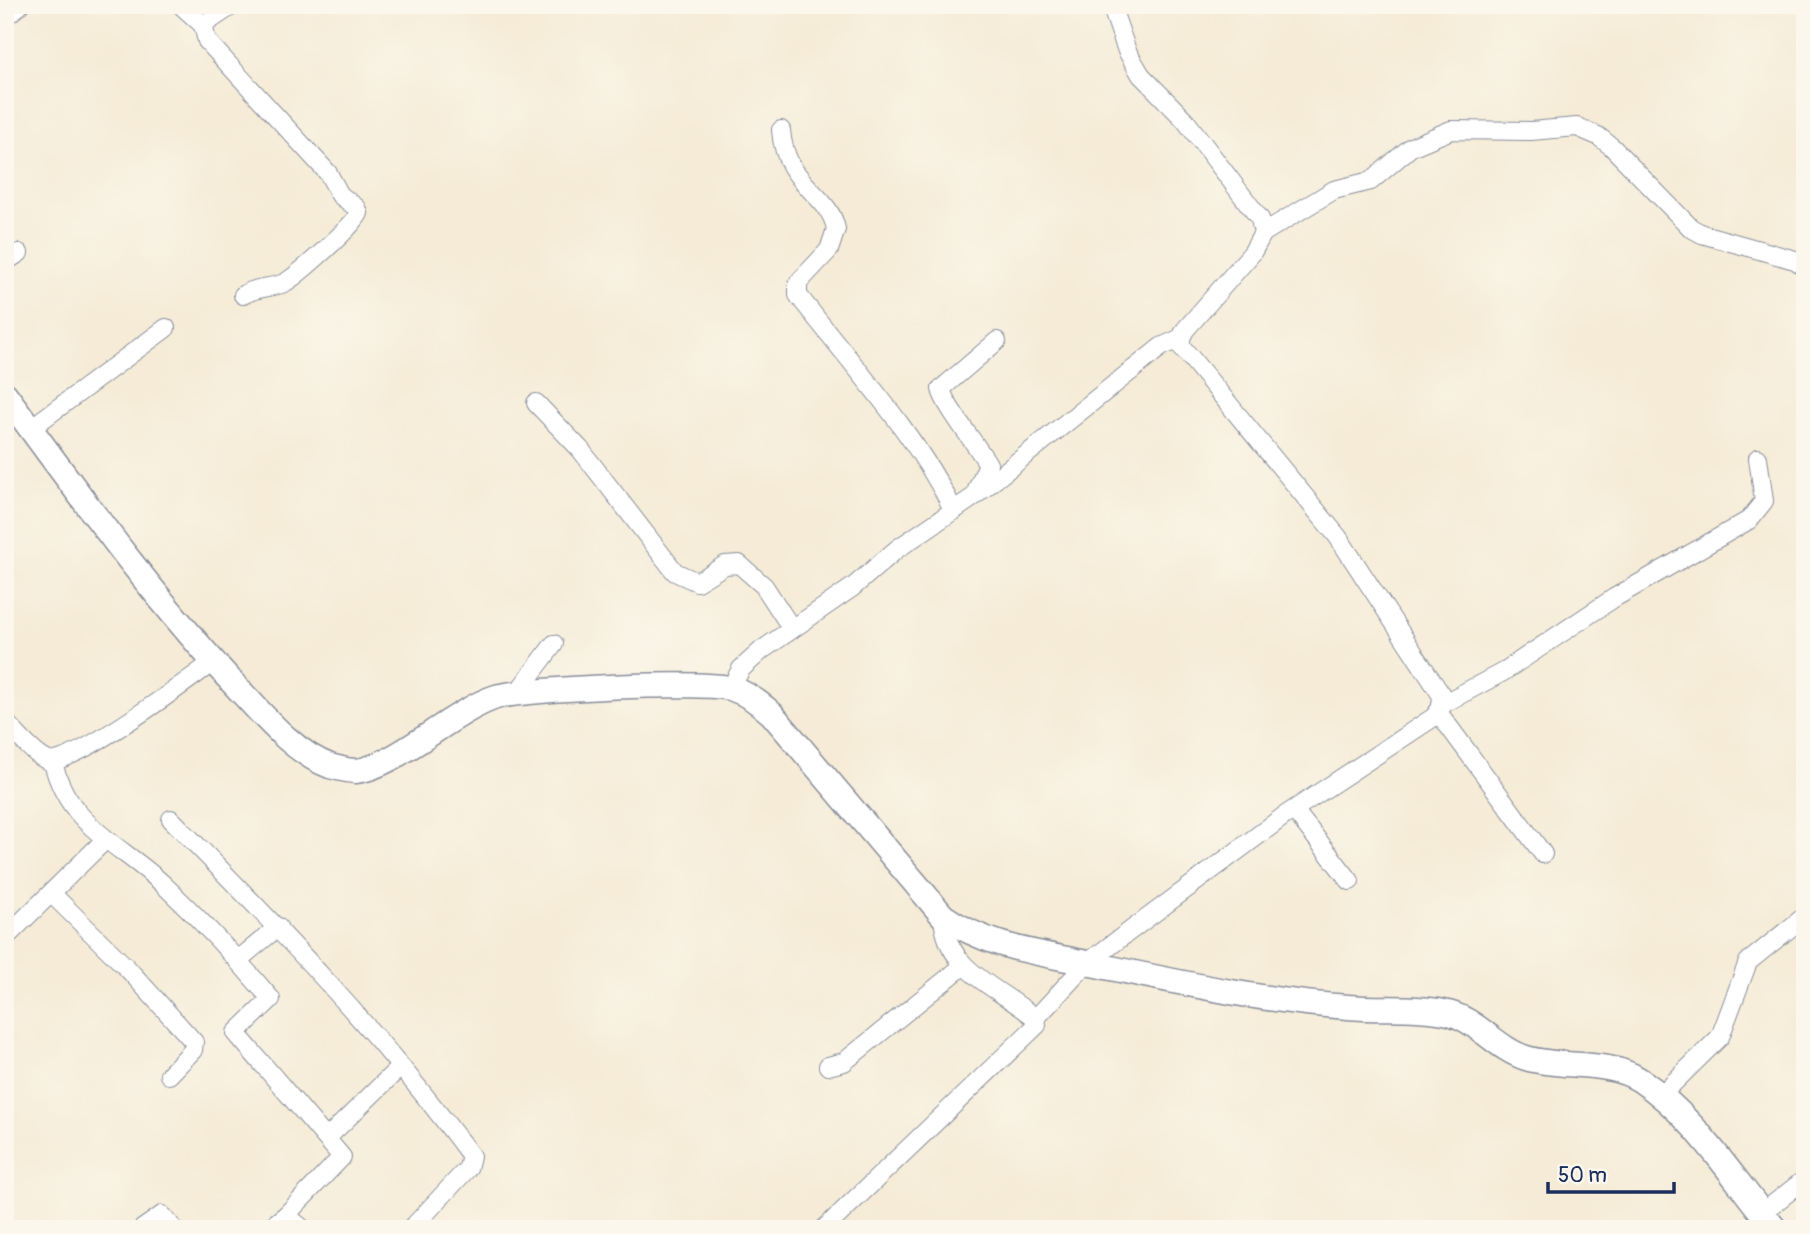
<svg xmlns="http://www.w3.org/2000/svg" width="1810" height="1234" viewBox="0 0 1810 1234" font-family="Pangolin,sans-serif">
	<rect width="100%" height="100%" fill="#fbf7ec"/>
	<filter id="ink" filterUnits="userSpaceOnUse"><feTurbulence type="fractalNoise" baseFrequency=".0143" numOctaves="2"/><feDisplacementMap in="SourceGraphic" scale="14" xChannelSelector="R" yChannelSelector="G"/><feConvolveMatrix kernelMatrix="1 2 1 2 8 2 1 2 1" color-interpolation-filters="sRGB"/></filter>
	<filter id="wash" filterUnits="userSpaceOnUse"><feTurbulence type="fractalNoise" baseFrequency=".00686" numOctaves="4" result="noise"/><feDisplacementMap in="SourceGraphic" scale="28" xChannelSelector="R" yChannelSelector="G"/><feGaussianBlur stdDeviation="1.57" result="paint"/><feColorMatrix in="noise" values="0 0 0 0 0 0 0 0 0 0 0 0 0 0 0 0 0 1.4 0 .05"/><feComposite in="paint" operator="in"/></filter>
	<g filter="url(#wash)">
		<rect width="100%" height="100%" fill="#f5ebd6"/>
	</g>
	<g filter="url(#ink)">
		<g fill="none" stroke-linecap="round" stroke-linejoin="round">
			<defs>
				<g id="street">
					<polyline points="181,5 203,25 233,5"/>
					<polyline points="5,17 20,5"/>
					<path d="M 203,25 L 207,41 L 328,173 L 340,195 L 357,208 L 359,213 C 357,223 295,278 284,283 C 270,289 257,286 243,295"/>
					<path d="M 781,130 C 785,186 829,192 836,229 L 829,250 L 798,283 L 798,295 C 852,365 914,431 954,511"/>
					<polyline points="1263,233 1334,190 1371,181 1411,147 1451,130 1531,131 1577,127 1598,136 1612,147 1691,228 1702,234 1795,260 1805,267"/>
					<polyline points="5,262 19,253"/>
					<polyline points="536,403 580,449 675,572 697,582 725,565 739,564 764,586 792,629"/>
					<polyline points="31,428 166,328"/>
					<path d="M 977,489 L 988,464 C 978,447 943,403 941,389 L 997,341"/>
					<polyline points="731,688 741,669 762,650 853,587 897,549 972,498 1161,347 1181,338"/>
					<polyline points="517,693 554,644"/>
					<polyline points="1441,705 1503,672 1614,598 1749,520 1764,501 1758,458"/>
					<polyline points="1438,712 1543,854"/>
					<path d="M 5,722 C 17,733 34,756 49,761 C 71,767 190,679 213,662"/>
					<path d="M 53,762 C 68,827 121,844 165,886 C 203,922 238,960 271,999 L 236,1033 L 342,1157 L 286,1215"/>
					<polyline points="1294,810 1350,881"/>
					<path d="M 171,819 C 276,925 382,1035 471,1156 L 468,1168 L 411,1229"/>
					<polyline points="52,894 128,969 194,1042 193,1050 169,1075"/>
					<polyline points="5,938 105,840"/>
					<polyline points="238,960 278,927"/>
					<polyline points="1036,1018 1087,963 1284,816 1434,717 1441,708 1442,696 1338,537 1181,346 1181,338 1185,330 1252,253 1263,233 1260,219 1185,120 1141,75 1127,51 1111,5"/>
					<polyline points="828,1066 844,1062 963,966"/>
					<polyline points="1660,1096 1720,1037 1748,962 1805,916"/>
					<polyline points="328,1137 399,1068"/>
					<polyline points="1762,1213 1805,1179"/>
					<polyline points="142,1229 162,1215 174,1229"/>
					<polyline points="268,1229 286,1215 303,1229"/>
					<path d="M 824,1229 L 1037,1025 L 1036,1018 L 1029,1013 C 993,985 945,968 943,916"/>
				</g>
				<path id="secondary" d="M 5,394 C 81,497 157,603 245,696 C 268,721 297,754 330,766 C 338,768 348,771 356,771 C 393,768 453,711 496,697 C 521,689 710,680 733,689 C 748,694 761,704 772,714 L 943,916 C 987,947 1035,952 1087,963 C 1173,981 1260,1001 1348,1007 C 1380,1010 1412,1006 1444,1012 C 1475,1017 1496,1049 1526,1058 C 1562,1069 1608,1059 1640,1080 C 1695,1116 1733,1179 1775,1229"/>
			</defs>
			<!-- street casing -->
			<use href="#street" stroke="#888d9a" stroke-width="20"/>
			<!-- secondary casing -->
			<use href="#secondary" stroke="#888d9a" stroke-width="27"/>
			<!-- street -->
			<use href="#street" stroke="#fff" stroke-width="18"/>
			<!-- secondary -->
			<use href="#secondary" stroke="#fff" stroke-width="24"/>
		</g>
	</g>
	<!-- margin -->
	<rect width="1810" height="1234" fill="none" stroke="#fbf7ec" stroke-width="28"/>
	<!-- scale -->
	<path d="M1548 1182v10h126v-10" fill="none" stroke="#1b2f5e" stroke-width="3.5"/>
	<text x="1558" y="1182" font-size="21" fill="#1b2f5e" stroke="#fbf7ec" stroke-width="5" paint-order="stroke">50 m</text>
</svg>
